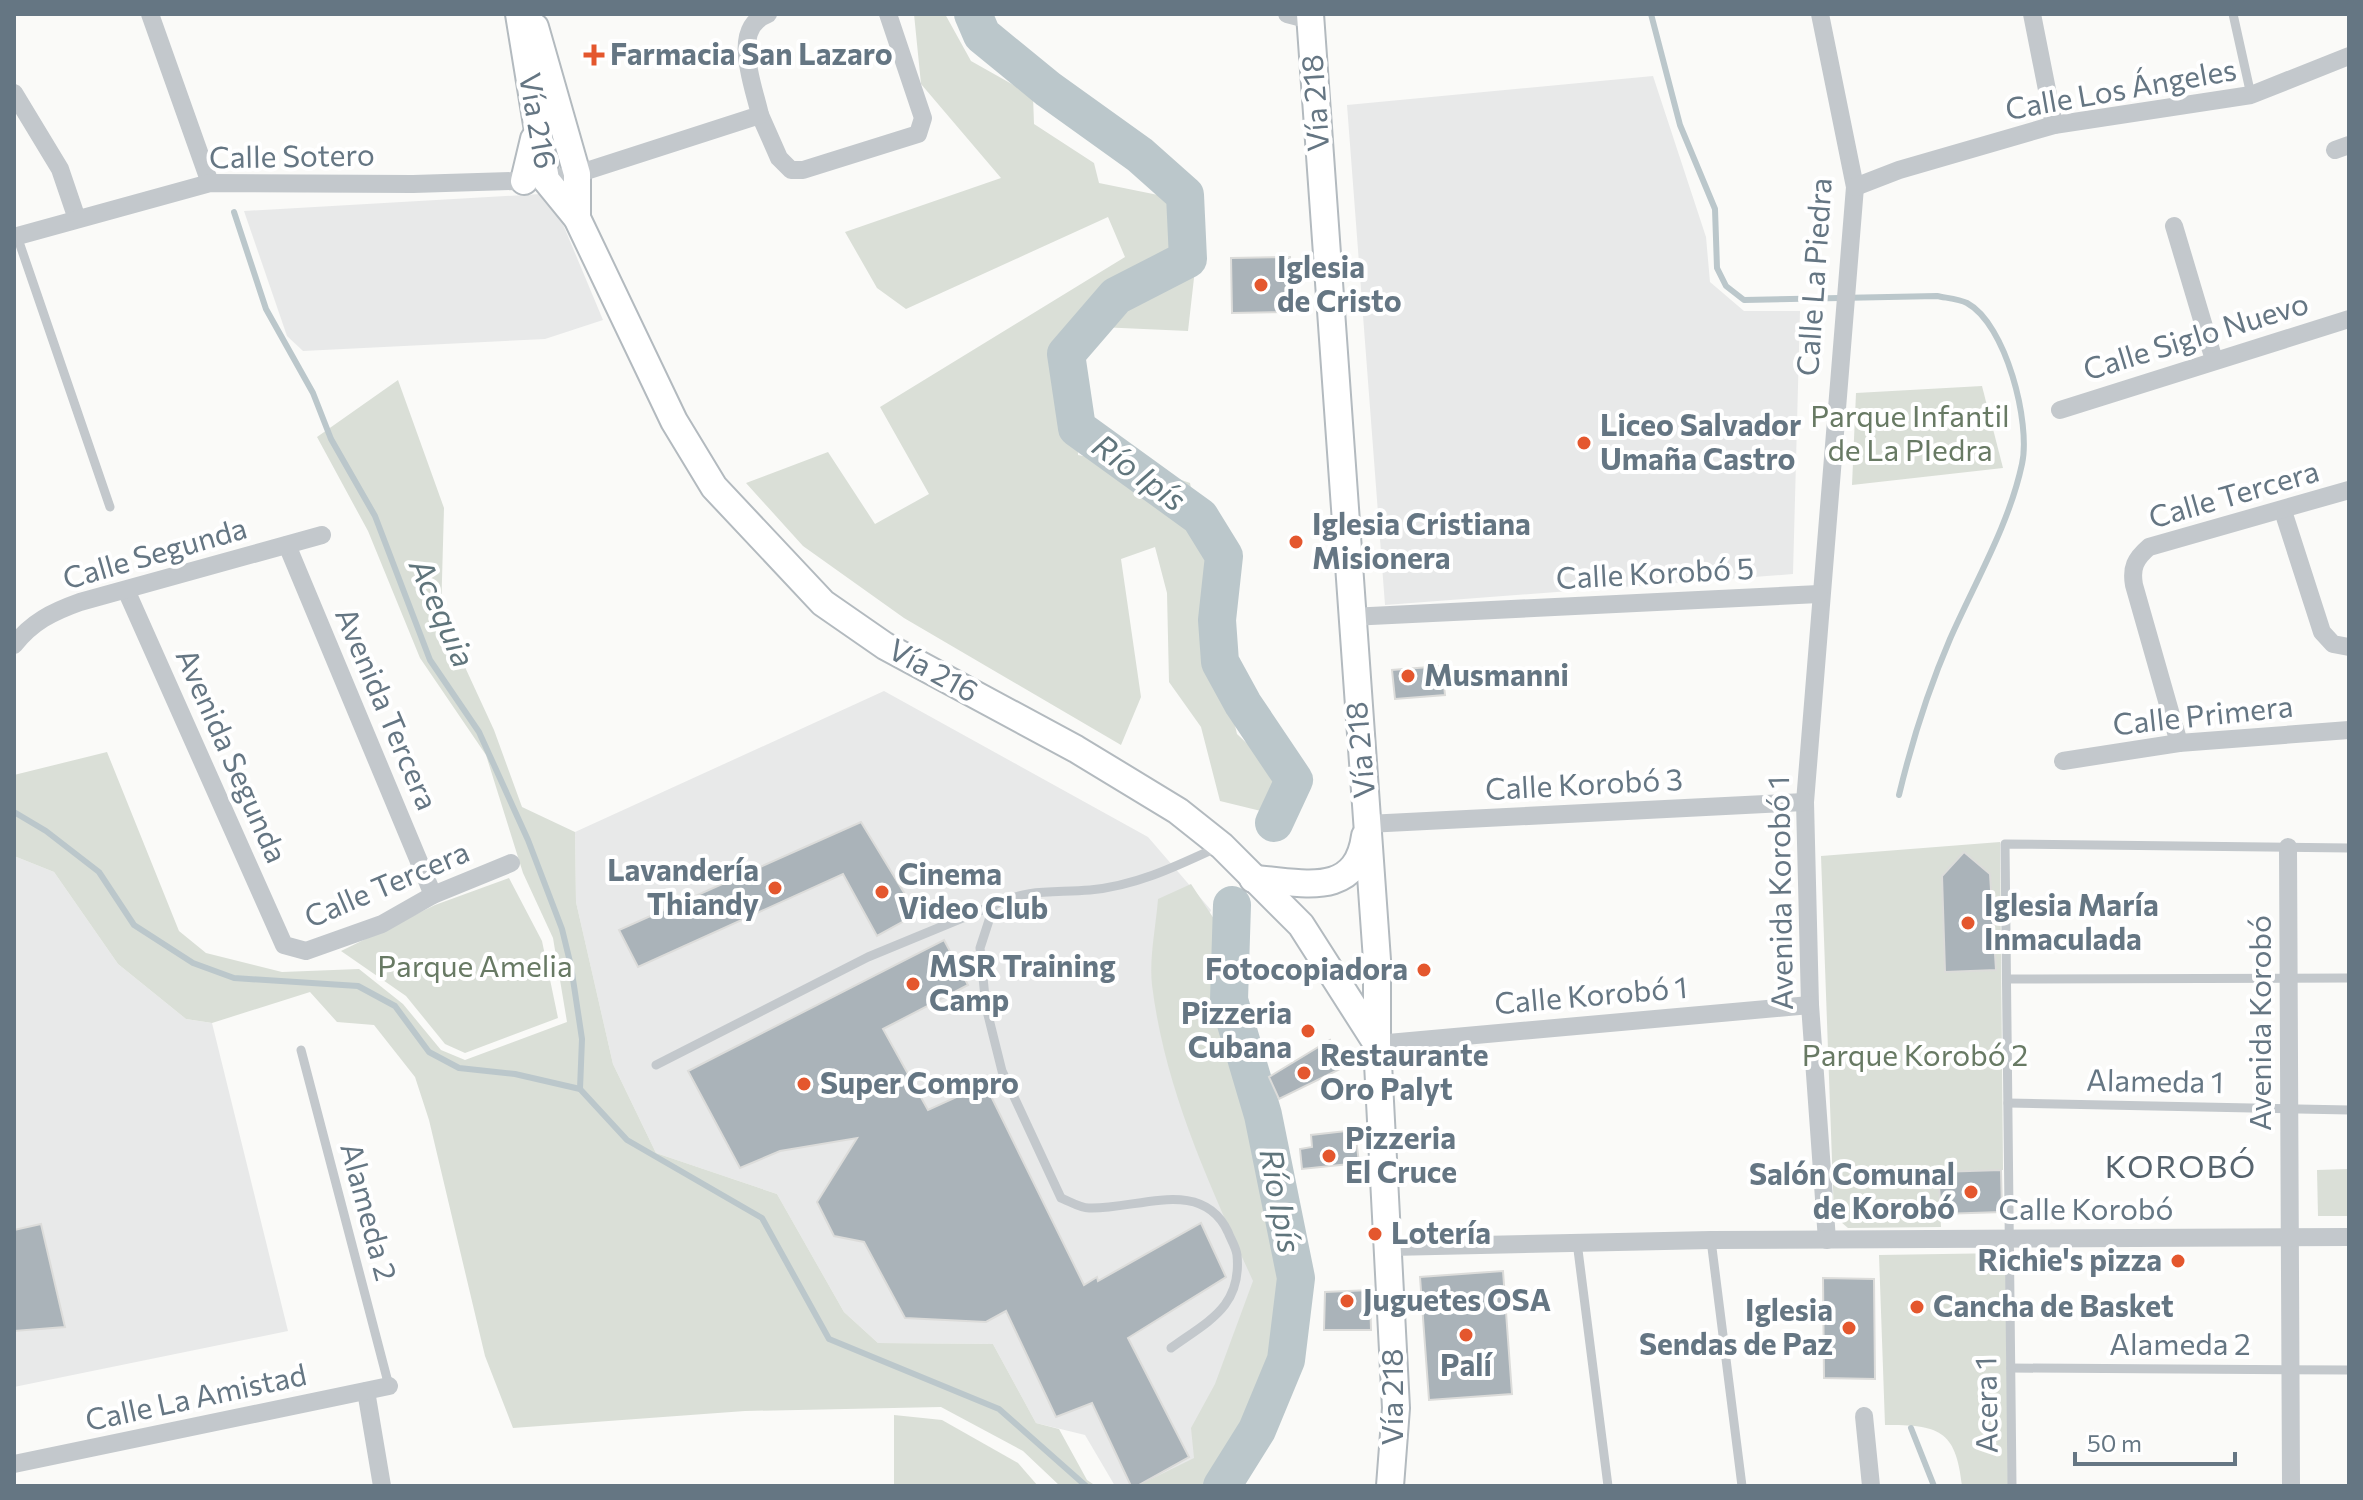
<svg xmlns="http://www.w3.org/2000/svg" width="2363" height="1500" viewBox="0 0 2363 1500" font-family="Commissioner,sans-serif">
	<rect width="100%" height="100%" fill="#fafaf8"/>
	<!-- built -->
	<g fill="#e8e9e9">
		<polygon points="1653,76 1706,237 1710,282 1744,311 1800,311 1793,574 1385,605 1347,105"/>
		<polygon points="541,194 550,198 562,222 603,320 545,339 303,351 287,336 244,211"/>
		<polygon points="884,691 1148,837 1211,910 1181,982 1263,1257 1233,1420 1169,1486 1115,1486 1085,1435 1036,1423 993,1344 878,1343 844,1312 777,1194 656,1153 613,1064 576,902 575,832"/>
		<polygon points="14,856 54,872 118,964 186,1019 212,1023 288,1331 14,1387"/>
	</g>
	<!-- green -->
	<g fill="#dadfd7" fill-rule="evenodd">
		<polygon points="914,14 945,14 971,61 1033,96 1034,124 1094,163 1099,183 1163,196 1191,243 1194,278 1188,331 1099,327 1076,376 1078,455 1150,469 1190,483 1217,620 1220,662 1237,734 1282,777 1265,812 1220,801 1201,727 1169,682 1167,593 1155,547 1121,559 1141,697 1121,745 904,618 803,546 746,483 828,452 875,524 929,494 880,407 1125,257 1108,217 906,309 877,288 845,232 1001,178 921,84"/>
		<polygon points="398,380 444,508 441,615 494,730 522,807 575,832 576,902 613,1064 656,1153 777,1194 844,1312 878,1343 993,1344 1036,1423 1059,1429 1087,1480 1096,1486 1060,1486 1023,1451 941,1407 745,1411 513,1428 485,1356 429,1120 415,1077 374,1025 337,1022 310,992 212,1023 186,1019 118,964 54,872 14,856 14,775 107,752 179,931 206,953 282,972 359,969 403,1004 441,1050 465,1060 567,1022 553,938 523,873 486,755 420,658 368,531 317,437"/>
		<polygon points="1982,386 2003,468 1852,485 1856,393"/>
		<path d="M 2000,842 L 2003,1170 L 1938,1172 L 1941,1227 L 1848,1228 L 1834,1216 L 1821,856 ZM 1964,852 L 1990,874 L 1995,971 L 1945,971 L 1942,876 Z"/>
		<polygon points="509,878 542,941 558,1018 465,1053 445,1044 406,996 341,951 435,905"/>
		<path d="M 1191,884 L 1220,928 L 1216,977 L 1222,1051 L 1263,1115 L 1296,1278 L 1286,1360 L 1257,1430 L 1214,1486 L 1137,1486 L 1194,1458 L 1191,1428 L 1215,1384 L 1253,1281 C 1210,1186 1165,1090 1152,985 C 1149,958 1156,926 1158,899 Z"/>
		<polygon points="2349,1169 2349,1216 2318,1216 2317,1170"/>
		<path d="M 2006,1253 L 2008,1486 L 1962,1486 C 1956,1429 1938,1425 1885,1425 L 1879,1255 Z"/>
		<polygon points="894,1415 942,1420 1018,1463 1038,1486 894,1486"/>
	</g>
	<g fill="none" stroke-linecap="round" stroke-linejoin="round">
		<!-- stream -->
		<g stroke="#bbc7cb" stroke-width="6">
			<path d="M 1651,14 L 1680,125 L 1715,209 L 1717,268 L 1726,286 L 1744,300 L 1937,296 C 1946,298 1959,299 1967,303 C 2006,324 2031,423 2022,464 C 2009,525 1975,582 1950,639 C 1928,690 1912,741 1899,795"/>
			<polyline points="234,212 266,309 313,393 331,439 375,516 430,660 479,732 528,840 562,929 571,966 582,1039 580,1089"/>
			<polyline points="14,812 46,831 99,872 134,925 193,963 234,978 358,986 395,1006 429,1052 459,1068 515,1074 580,1089 627,1140 762,1218 829,1339 999,1409 1086,1486"/>
			<polyline points="1911,1428 1934,1486"/>
		</g>
		<!-- river -->
		<g stroke="#bbc7cb" stroke-width="38">
			<polyline points="973,14 982,35 1048,89 1140,155 1185,195 1188,259 1116,296 1066,354 1077,428 1200,517 1224,556 1217,620 1220,662 1243,704 1294,780 1274,823"/>
			<polyline points="1222,1486 1257,1430 1286,1360 1296,1278 1263,1115 1229,1000 1232,905"/>
		</g>
	</g>
	<!-- building -->
	<g fill="#aab3b9" stroke="#dcdcda" stroke-width="2">
		<polygon points="1290,257 1291,312 1232,313 1231,258"/>
		<polygon points="1442,666 1445,695 1395,699 1392,670"/>
		<polygon points="861,822 917,914 877,936 843,874 638,967 619,930"/>
		<polygon points="1964,852 1990,874 1996,970 1945,972 1942,876"/>
		<polygon points="944,940 968,985 883,1029 928,1110 985,1084 1084,1285 1097,1277 1098,1281 1201,1223 1226,1277 1128,1338 1189,1457 1137,1486 1131,1486 1092,1403 1056,1417 1006,1311 986,1322 905,1318 864,1242 834,1236 817,1202 857,1138 780,1151 740,1168 688,1071"/>
		<polygon points="1330,1040 1342,1068 1279,1099 1269,1077"/>
		<polygon points="1355,1130 1359,1163 1302,1169 1300,1149 1312,1147 1311,1135"/>
		<polygon points="2001,1170 2002,1212 1941,1214 1938,1172"/>
		<polygon points="41,1224 65,1327 14,1331 14,1230"/>
		<polygon points="1503,1271 1512,1394 1429,1400 1420,1277"/>
		<polygon points="1823,1278 1874,1279 1875,1379 1824,1378"/>
		<polygon points="1370,1290 1371,1330 1324,1330 1325,1292"/>
	</g>
	<g fill="none" stroke-linecap="round" stroke-linejoin="round">
		<defs>
			<g id="secondary">
				<polyline points="519,14 546,180 577,218 674,421 714,487 823,603 885,646 1076,749 1178,811 1222,846 1301,925 1377,1044"/>
				<polyline points="1310,14 1377,960 1377,1044 1396,1408 1390,1486"/>
				<polyline points="535,27 577,174 577,218"/>
				<polyline points="524,181 534,139"/>
				<path d="M 1253,879 C 1298,881 1356,901 1365,836"/>
			</g>
		</defs>
		<!-- secondary casing -->
		<use href="#secondary" stroke="#b3babf" stroke-width="30"/>
		<!-- service -->
		<g stroke="#c3c8cc" stroke-width="9">
			<polyline points="2233,14 2251,95"/>
			<polyline points="17,236 110,507"/>
			<polyline points="2008,979 2349,978"/>
			<polyline points="301,1050 389,1386"/>
			<polyline points="656,1065 868,957 994,905"/>
			<polyline points="2008,1103 2349,1110"/>
			<polyline points="1711,1240 1742,1486"/>
			<polyline points="1577,1242 1608,1486"/>
			<path d="M 1171,1348 C 1208,1321 1242,1307 1237,1255 C 1236,1247 1231,1240 1228,1232 C 1202,1176 1136,1210 1089,1208 C 1080,1208 1069,1201 1061,1198 L 1002,1071 L 986,1007 L 980,948 L 994,905 C 1029,888 1053,893 1090,890 C 1136,886 1177,866 1218,847"/>
			<polyline points="2011,1368 2349,1370"/>
			<polyline points="2012,1486 2005,844 2349,848"/>
		</g>
		<!-- minor -->
		<g stroke="#c3c8cc" stroke-width="18">
			<polyline points="150,14 210,183"/>
			<polyline points="1287,14 1310,20"/>
			<polyline points="1820,14 1855,187 1805,802 1810,1005 1827,1240"/>
			<polyline points="2032,14 2054,125"/>
			<polyline points="14,93 60,169 77,219"/>
			<polyline points="760,115 779,158 791,170 803,170 918,134 923,118 888,14"/>
			<polyline points="2335,150 2349,145"/>
			<polyline points="1855,187 1899,170 2054,125 2251,95 2349,56"/>
			<polyline points="2174,226 2214,360"/>
			<path d="M 14,237 L 210,183 L 413,184 L 546,180 L 577,174 L 760,115 C 754,86 729,28 768,14"/>
			<polyline points="2060,410 2349,319"/>
			<polyline points="2283,511 2322,632 2333,644 2349,647"/>
			<polyline points="287,545 433,895"/>
			<polyline points="126,590 284,945 306,951 382,924 433,895 511,863"/>
			<polyline points="1350,617 1819,594"/>
			<path d="M 14,645 C 32,622 52,612 80,602 L 322,535"/>
			<path d="M 2179,743 L 2134,585 C 2131,568 2135,559 2149,547 L 2349,490"/>
			<polyline points="2063,761 2179,743 2349,730"/>
			<polyline points="1367,824 1805,802"/>
			<polyline points="2288,847 2291,1486"/>
			<polyline points="1377,1044 1810,1005"/>
			<polyline points="1390,1247 1711,1240 2349,1237"/>
			<polyline points="366,1391 382,1486"/>
			<polyline points="1864,1416 1871,1486"/>
			<polyline points="14,1464 389,1386"/>
		</g>
		<!-- secondary -->
		<use href="#secondary" stroke="#fff" stroke-width="26"/>
	</g>
	<!-- markers -->
	<g fill="#e4572e" stroke="#fff" stroke-width="3">
		<path d="M590 43h8v8h8v8h-8v8h-8v-8h-8v-8h8z"/>
		<circle cx="1261" cy="285" r="8"/>
		<circle cx="1584" cy="443" r="8"/>
		<circle cx="1296" cy="542" r="8"/>
		<circle cx="1408" cy="676" r="8"/>
		<circle cx="775" cy="888" r="8"/>
		<circle cx="882" cy="892" r="8"/>
		<circle cx="1968" cy="923" r="8"/>
		<circle cx="1424" cy="970" r="8"/>
		<circle cx="913" cy="984" r="8"/>
		<circle cx="1308" cy="1031" r="8"/>
		<circle cx="1304" cy="1073" r="8"/>
		<circle cx="804" cy="1084" r="8"/>
		<circle cx="1329" cy="1156" r="8"/>
		<circle cx="1971" cy="1192" r="8"/>
		<circle cx="1375" cy="1234" r="8"/>
		<circle cx="2178" cy="1261" r="8"/>
		<circle cx="1347" cy="1301" r="8"/>
		<circle cx="1917" cy="1307" r="8"/>
		<circle cx="1849" cy="1328" r="8"/>
		<circle cx="1466" cy="1335" r="8"/>
	</g>
	<g text-anchor="middle" stroke-width="8" stroke-linejoin="round" paint-order="stroke">
		<!-- poi labels -->
		<g font-size="30" font-weight="bold" fill="#657683" stroke="#fff" text-anchor="start">
			<text x="610" y="65">Farmacia San Lazaro</text>
			<text x="1277" y="278">Iglesia<tspan x="1277" dy="34">de Cristo</tspan></text>
			<text x="1600" y="436">Liceo Salvador<tspan x="1600" dy="34">Umaña Castro</tspan></text>
			<text x="1312" y="535">Iglesia Cristiana<tspan x="1312" dy="34">Misionera</tspan></text>
			<text x="1424" y="686">Musmanni</text>
			<text x="759" y="881" text-anchor="end">Lavandería<tspan x="759" dy="34">Thiandy</tspan></text>
			<text x="898" y="885">Cinema<tspan x="898" dy="34">Video Club</tspan></text>
			<text x="1984" y="916">Iglesia María<tspan x="1984" dy="34">Inmaculada</tspan></text>
			<text x="929" y="977">MSR Training<tspan x="929" dy="34">Camp</tspan></text>
			<text x="1408" y="980" text-anchor="end">Fotocopiadora</text>
			<text x="1292" y="1024" text-anchor="end">Pizzeria<tspan x="1292" dy="34">Cubana</tspan></text>
			<text x="1320" y="1066">Restaurante<tspan x="1320" dy="34">Oro Palyt</tspan></text>
			<text x="820" y="1094">Super Compro</text>
			<text x="1345" y="1149">Pizzeria<tspan x="1345" dy="34">El Cruce</tspan></text>
			<text x="1955" y="1185" text-anchor="end">Salón Comunal<tspan x="1955" dy="34">de Korobó</tspan></text>
			<text x="1391" y="1244">Lotería</text>
			<text x="2162" y="1271" text-anchor="end">Richie's pizza</text>
			<text x="1363" y="1311">Juguetes OSA</text>
			<text x="1933" y="1317">Cancha de Basket</text>
			<text x="1833" y="1321" text-anchor="end">Iglesia<tspan x="1833" dy="34">Sendas de Paz</tspan></text>
			<text x="1466" y="1376" text-anchor="middle">Palí</text>
		</g>
		<!-- street labels -->
		<g font-size="30" fill="#657683" stroke="#fff">
			<text transform="translate(2121 90) rotate(-10)" y="10">Calle Los Ángeles</text>
			<text transform="translate(1316 103) rotate(-94)" y="10">Vía 218</text>
			<text transform="translate(537 121) rotate(80)" y="10">Vía 216</text>
			<text transform="translate(292 157) rotate(-1)" y="10">Calle Sotero</text>
			<text transform="translate(1815 277) rotate(-86)" y="10">Calle La Piedra</text>
			<text transform="translate(2196 337) rotate(-17)" y="10">Calle Siglo Nuevo</text>
			<text transform="translate(2234 495) rotate(-16)" y="10">Calle Tercera</text>
			<text transform="translate(155 554) rotate(-16)" y="10">Calle Segunda</text>
			<text transform="translate(1655 574) rotate(-3)" y="10">Calle Korobó 5</text>
			<text transform="translate(933 671) rotate(29)" y="10">Vía 216</text>
			<text transform="translate(386 709) rotate(67)" y="10">Avenida Tercera</text>
			<text transform="translate(2203 716) rotate(-6)" y="10">Calle Primera</text>
			<text transform="translate(1361 750) rotate(-95)" y="10">Vía 218</text>
			<text transform="translate(231 756) rotate(66)" y="10">Avenida Segunda</text>
			<text transform="translate(1584 785) rotate(-3)" y="10">Calle Korobó 3</text>
			<text transform="translate(387 885) rotate(-23)" y="10">Calle Tercera</text>
			<text transform="translate(1781 893) rotate(-91)" y="10">Avenida Korobó 1</text>
			<text transform="translate(1591 996) rotate(-5)" y="10">Calle Korobó 1</text>
			<text transform="translate(2261 1023) rotate(-90)" y="10">Avenida Korobó</text>
			<text transform="translate(2155 1082) rotate(1)" y="10">Alameda 1</text>
			<text x="2086" y="1220">Calle Korobó</text>
			<text transform="translate(368 1212) rotate(75)" y="10">Alameda 2</text>
			<text x="2180" y="1355">Alameda 2</text>
			<text transform="translate(1393 1397) rotate(-90)" y="10">Vía 218</text>
			<text transform="translate(196 1398) rotate(-12)" y="10">Calle La Amistad</text>
			<text transform="translate(1987 1405) rotate(-91)" y="10">Acera 1</text>
		</g>
		<!-- park labels -->
		<g font-size="30" fill="#687a64" stroke="#fff">
			<text x="1910" y="427">Parque Infantil<tspan x="1910" dy="34">de La PIedra</tspan></text>
			<text x="475" y="977">Parque Amelia</text>
			<text x="1915" y="1066">Parque Korobó 2</text>
		</g>
		<!-- water labels -->
		<g font-size="32" font-style="italic" fill="#60757c" stroke="#fff">
			<text transform="translate(1139 473) rotate(36)" y="11">Río Ipís</text>
			<text transform="translate(442 613) rotate(66)" y="11">Acequia</text>
			<text transform="translate(1280 1201) rotate(79)" y="11">Río Ipís</text>
		</g>
		<!-- neighbourhood labels -->
		<g font-size="32" letter-spacing="2" fill="#57646e" stroke="#fff">
			<text x="2181" y="1178">KOROBÓ</text>
		</g>
	</g>
	<!-- border -->
	<rect width="2363" height="1500" fill="none" stroke="#657683" stroke-width="32"/>
	<!-- scale -->
	<path d="M2075 1452v12h160v-12" fill="none" stroke="#657683" stroke-width="4"/>
	<text x="2087" y="1452" font-size="24" fill="#657683" stroke="#ffffff" stroke-width="6" paint-order="stroke">50 m</text>
</svg>
